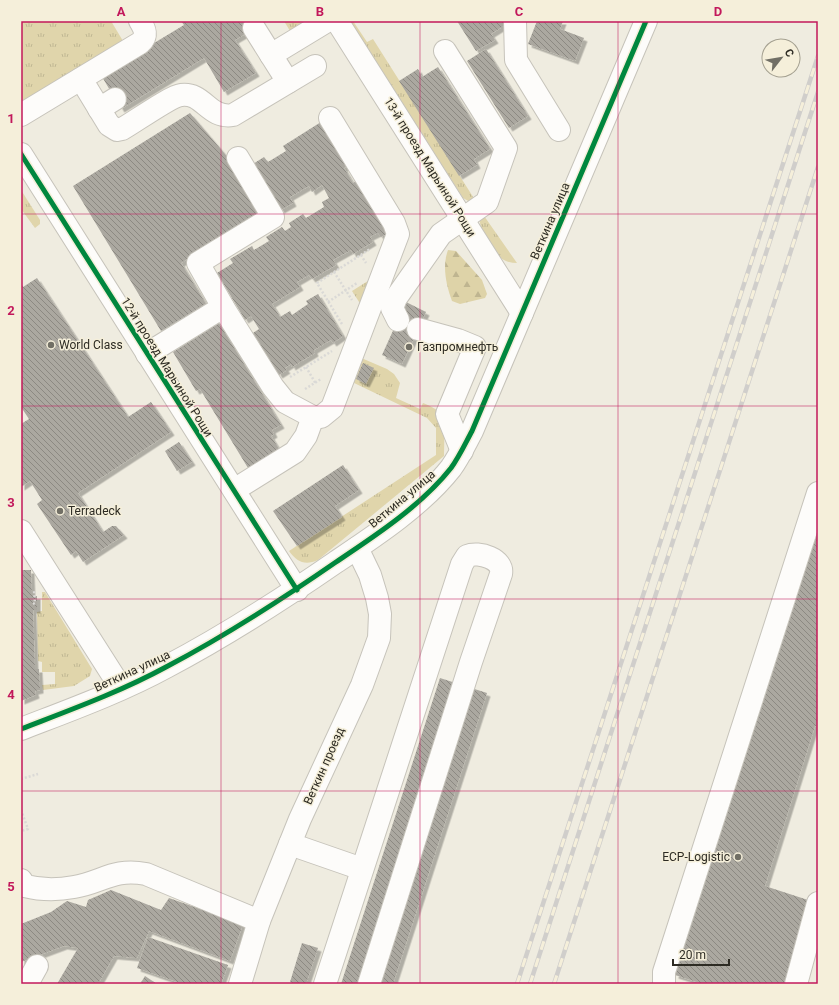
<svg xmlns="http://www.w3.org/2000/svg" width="839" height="1005" viewBox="0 0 839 1005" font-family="Roboto,sans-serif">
	<defs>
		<pattern id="grass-tufts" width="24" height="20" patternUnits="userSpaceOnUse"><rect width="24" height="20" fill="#e0d5ab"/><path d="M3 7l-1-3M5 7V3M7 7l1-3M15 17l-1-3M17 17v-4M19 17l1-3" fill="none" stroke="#c0b793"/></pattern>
		<pattern id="forest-firs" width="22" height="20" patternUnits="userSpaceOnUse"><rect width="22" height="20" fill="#ded3a8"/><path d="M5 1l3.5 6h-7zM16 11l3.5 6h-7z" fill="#bfb590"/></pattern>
		<pattern id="building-back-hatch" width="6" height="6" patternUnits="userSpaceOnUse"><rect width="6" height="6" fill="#aba8a0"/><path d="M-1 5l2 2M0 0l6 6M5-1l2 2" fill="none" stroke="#8c8982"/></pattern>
		<filter id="shadow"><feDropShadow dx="3.5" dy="3.5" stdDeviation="0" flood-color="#0004"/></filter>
	</defs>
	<rect width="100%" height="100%" fill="#efece0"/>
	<!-- grass -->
	<g fill="url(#grass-tufts)">
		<polygon points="21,21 111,21 123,41 21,103"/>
		<polygon points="284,21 307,21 290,31"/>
		<polygon points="350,21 353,21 367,42 373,39 475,200 470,202 463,198"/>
		<polygon points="21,190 40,220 40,224 35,228 21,209"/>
		<path d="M 482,213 L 517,263 C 512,263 507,262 502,259 C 496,254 480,230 480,222 C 479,218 481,216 482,213 Z"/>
		<polygon points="371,279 361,305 352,291"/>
		<path d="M 359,357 L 387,369 L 394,374 L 400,383 L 396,398 L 420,409 L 423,403 C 428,405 436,408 439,413 C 446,424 444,444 444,456 L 318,560 C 305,566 297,562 289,551 L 436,455 L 436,428 L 427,418 L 352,382 Z"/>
		<polygon points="42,592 45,592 92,669 90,676 74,686 43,690 42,685 55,684 55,672 42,672 42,662 38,661 37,612 42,611"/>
	</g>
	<!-- forest -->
	<path fill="url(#forest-firs)" d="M 448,250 L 456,251 L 482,280 L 487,294 L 485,298 L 460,304 L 452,301 C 446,285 442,266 448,250 Z"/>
	<!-- building -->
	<g fill="url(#building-back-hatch)" filter="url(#shadow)">
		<polygon points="181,21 260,21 262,24 235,40 256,73 224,92 204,58 121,109 101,75 184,25"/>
		<polygon points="457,21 509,21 510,22 491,34 495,40 476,51"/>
		<polygon points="537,21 563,21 560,29 584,38 575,61 528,44"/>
		<polygon points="486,49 528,116 509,128 467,61"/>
		<polygon points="438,67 490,149 474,159 477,165 459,176 399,81 418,69 422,77"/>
		<polygon points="190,113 230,160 262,212 181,263 206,304 161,331 73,186"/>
		<polygon points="321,122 347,166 344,168 353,183 356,181 388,233 381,237 378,233 370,237 373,242 353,254 351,250 333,260 336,265 312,279 309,275 297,282 300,287 272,304 280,317 290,311 292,315 308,304 306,301 318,294 343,336 333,343 331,340 314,350 315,353 292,367 291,364 285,368 287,370 279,375 253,333 259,329 251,316 245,320 217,273 233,263 230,259 252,246 254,250 269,241 266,237 282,227 285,231 291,227 289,223 303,214 306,218 324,207 322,202 329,198 322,185 312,192 309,186 290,197 293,203 281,210 253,164 264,157 268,162 286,151 283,146"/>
		<polygon points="37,278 128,417 151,402 171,432 78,493 103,532 112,526 116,526 124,535 83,562 76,551 71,555 37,504 42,500 30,481 21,487 21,424 29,419 21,407 21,283 23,287"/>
		<polygon points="406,302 426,312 402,364 382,355"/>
		<polygon points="219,323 281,425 272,430 274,434 271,436 279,449 248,468 200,389 196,391 173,352"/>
		<polygon points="363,363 374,368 366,384 356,379"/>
		<polygon points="179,442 192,462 177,471 165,451"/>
		<polygon points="343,465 359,490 335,506 342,517 297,546 273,511"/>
		<polygon points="818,524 818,727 815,726 765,886 808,900 788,984 703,984 675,975 758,707"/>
		<polygon points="21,570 31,570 32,596 37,596 37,610 33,610 35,669 39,669 40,690 35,691 36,695 21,701"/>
		<polygon points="440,678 487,693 393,984 341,984"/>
		<polygon points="111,890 161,910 169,898 243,924 230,961 149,931 137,958 114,956 98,984 57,984 78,948 64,946 21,962 21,924 51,912 67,901 86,907 88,900"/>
		<polygon points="148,937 228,965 221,984 183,984 137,968"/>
		<polygon points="302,943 318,948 306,984 295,984 290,982"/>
		<polygon points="145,976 157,984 140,984"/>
	</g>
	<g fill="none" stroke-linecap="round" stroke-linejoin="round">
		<defs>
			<g id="minor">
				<polyline points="337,21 522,313"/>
				<polyline points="515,21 516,60 559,130"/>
				<polyline points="254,28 288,82"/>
				<polyline points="271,55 327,21"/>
				<path d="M 81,79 L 109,125 L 117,130 L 122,129 C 133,123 171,96 181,95 C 204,92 208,119 233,115 L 315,66"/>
				<polyline points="99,109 115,99"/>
				<path d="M 21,115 L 140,43 C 148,36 145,29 140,21"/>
				<polyline points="21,154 297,590"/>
				<polyline points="223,307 198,263 273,217 238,158"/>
				<polyline points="398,320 392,308 396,298 441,234 487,202 506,148 445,51"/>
				<polyline points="418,329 458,340 475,347 447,414 462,451"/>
				<polyline points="147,354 223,307 273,387 285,402 313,417 321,417 332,408 398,234 394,223 330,118"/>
				<polyline points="234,490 295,452 306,436 313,417"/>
				<polyline points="21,531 121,688"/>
				<path d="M 21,729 C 70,710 120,692 166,667 C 225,636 281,600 336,562 C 375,536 422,505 451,468 C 459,457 465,444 472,431 L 646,21"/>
				<polyline points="290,844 362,869"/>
				<path d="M 21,880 L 25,886 C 41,890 58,890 74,887 C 103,882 113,868 146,874 L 259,921"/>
				<polyline points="27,984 37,966"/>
				<polyline points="240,984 259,921 300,819 362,685 379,638 380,614 377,598 370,575 357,548"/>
				<path d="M 325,984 L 462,564 L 467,556 C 479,551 504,559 501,574 L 471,662 L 369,984"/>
				<polyline points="664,984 664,972 818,493"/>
				<polyline points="796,984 818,903"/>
			</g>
		</defs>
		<!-- minor casing -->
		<use href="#minor" stroke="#c6c3ba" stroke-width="24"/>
		<!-- path -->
		<g stroke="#dad9d6" stroke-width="2.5" stroke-dasharray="2 2" stroke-linecap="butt">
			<polyline points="361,255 366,263"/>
			<polyline points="334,272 352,300"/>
			<polyline points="328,302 357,283"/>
			<polyline points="342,324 317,283 370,249"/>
			<polyline points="306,367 316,384"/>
			<polyline points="290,377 332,351"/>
			<polyline points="305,389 321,379"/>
			<polyline points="33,604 35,603 34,590"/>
			<polyline points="21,779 38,774"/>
			<polyline points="21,810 28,829 21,831"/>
		</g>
		<!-- minor -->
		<use href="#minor" stroke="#fdfcfa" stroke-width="22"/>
		<defs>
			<g id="rail">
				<polyline points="517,984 818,56"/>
				<polyline points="530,984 818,92"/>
				<polyline points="554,984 818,167"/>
			</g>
		</defs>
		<!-- rail casing -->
		<use href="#rail" stroke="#d0cecb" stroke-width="4.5"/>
		<!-- rail -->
		<use href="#rail" stroke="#f5efda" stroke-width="3" stroke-dasharray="9" stroke-linecap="butt"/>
		<defs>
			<g id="cycleway">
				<polyline points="21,154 297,590"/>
				<path d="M 21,729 C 70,710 120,692 166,667 C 225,636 281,600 336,562 C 375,536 422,505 451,468 C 459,457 465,444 472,431 L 646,21"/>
			</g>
		</defs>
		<!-- cycleway casing -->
		<use href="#cycleway" stroke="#f5efda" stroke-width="8"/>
		<!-- cycleway -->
		<use href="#cycleway" stroke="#00873e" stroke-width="5"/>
	</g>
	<!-- grid -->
	<path fill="none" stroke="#c2185b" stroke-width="1" stroke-opacity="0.55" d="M 221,21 L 221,984M 420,21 L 420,984M 618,21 L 618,984M 21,214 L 818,214M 21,406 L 818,406M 21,599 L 818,599M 21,791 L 818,791"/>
	<!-- markers -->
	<g fill="#716f65" stroke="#f5efda" stroke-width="1.5">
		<circle cx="51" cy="345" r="4"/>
		<circle cx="409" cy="347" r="4"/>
		<circle cx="60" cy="511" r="4"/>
		<circle cx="738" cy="857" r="4"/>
	</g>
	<g text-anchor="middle" stroke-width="3" stroke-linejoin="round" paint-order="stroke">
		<!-- street labels -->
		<g font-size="12" fill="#2d2b23" stroke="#f5efda">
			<text transform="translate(430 167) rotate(58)" y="4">13-й проезд Марьиной Рощи</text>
			<text transform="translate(550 221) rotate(-67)" y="4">Веткина улица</text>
			<text transform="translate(167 367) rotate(58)" y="4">12-й проезд Марьиной Рощи</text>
			<text transform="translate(402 499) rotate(-40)" y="4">Веткина улица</text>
			<text transform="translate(132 671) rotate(-25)" y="4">Веткина улица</text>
			<text transform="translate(324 766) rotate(-66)" y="4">Веткин проезд</text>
		</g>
		<!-- poi labels -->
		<g font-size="12" fill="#2d2b23" stroke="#f5efda" text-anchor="start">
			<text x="59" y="349">World Class</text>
			<text x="417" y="351">Газпромнефть</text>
			<text x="68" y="515">Terradeck</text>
			<text x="730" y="861" text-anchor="end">ECP-Logistic</text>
		</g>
	</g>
	<!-- border -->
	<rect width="839" height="1005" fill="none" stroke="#f5efda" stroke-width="44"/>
	<!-- north arrow -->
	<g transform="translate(781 58) rotate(59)"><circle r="19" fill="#f5efda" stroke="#a5a191"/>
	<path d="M0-3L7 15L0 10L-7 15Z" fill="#716f65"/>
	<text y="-6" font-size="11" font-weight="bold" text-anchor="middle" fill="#2d2b23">С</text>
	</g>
	<!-- scale -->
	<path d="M673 959v6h56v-6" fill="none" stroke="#2d2b23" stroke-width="2"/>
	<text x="679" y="959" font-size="12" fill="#2d2b23" stroke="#f5efda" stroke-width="3" paint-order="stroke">20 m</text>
	<rect x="22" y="22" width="795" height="961" fill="none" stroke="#c2185b" stroke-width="1.5"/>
	<g font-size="13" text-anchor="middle" font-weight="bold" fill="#c2185b">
		<text x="121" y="16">A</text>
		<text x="320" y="16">B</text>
		<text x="519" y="16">C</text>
		<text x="718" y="16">D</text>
		<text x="11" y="123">1</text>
		<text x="11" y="315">2</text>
		<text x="11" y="507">3</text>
		<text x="11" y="699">4</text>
		<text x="11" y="891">5</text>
	</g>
</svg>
